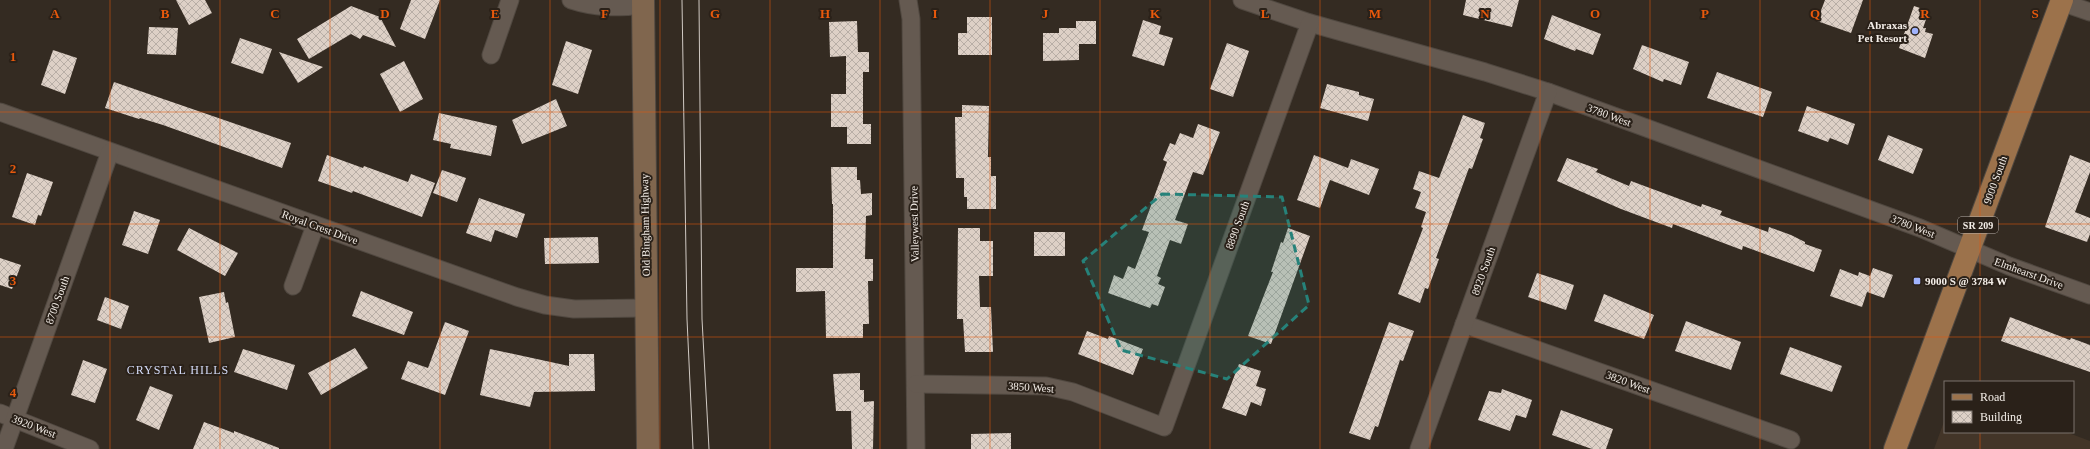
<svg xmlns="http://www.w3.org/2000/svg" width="2090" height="449" viewBox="0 0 2090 449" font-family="'Times New Roman',serif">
	<defs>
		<pattern id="building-cross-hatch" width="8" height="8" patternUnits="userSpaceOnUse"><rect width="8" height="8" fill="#ddd0c6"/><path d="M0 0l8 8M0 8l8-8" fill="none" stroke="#b8aea6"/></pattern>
	</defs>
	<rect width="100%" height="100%" fill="#342b22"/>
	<!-- built -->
	<polygon fill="#433528" points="1945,419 1945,432 2066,432 2090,441 2090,449 1934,449"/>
	<!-- building -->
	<g fill="url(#building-cross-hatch)">
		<polygon points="176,0 205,0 212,13 189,25"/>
		<polygon points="411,0 440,0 425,39 400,29"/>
		<polygon points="1466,0 1519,0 1512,27 1463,15"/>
		<polygon points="1825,0 1863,0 1851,33 1817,21"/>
		<polygon points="351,6 380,17 396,47 363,35 360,39 351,34 309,59 297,39"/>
		<polygon points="1914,6 1929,11 1923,28 1926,28 1925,32 1933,34 1925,58 1899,48"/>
		<polygon points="1552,15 1601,34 1593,55 1576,49 1575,51 1544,39"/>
		<polygon points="967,17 992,17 992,55 958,55 958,33 967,33"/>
		<polygon points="1143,20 1161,26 1159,34 1173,38 1164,66 1132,56"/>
		<polygon points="857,21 858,52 869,52 869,72 863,72 863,124 871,124 871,144 847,144 847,127 831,127 831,94 846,94 846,56 830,57 829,22"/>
		<polygon points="1076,21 1096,21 1096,44 1079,44 1079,60 1043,61 1043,33 1059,33 1059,28 1076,28"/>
		<polygon points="149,27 178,28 176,55 147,54"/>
		<polygon points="240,38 272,49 263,74 231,63"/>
		<polygon points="566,41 592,50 578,94 552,85"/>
		<polygon points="1227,43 1249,51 1233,97 1210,89"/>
		<polygon points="1642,45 1689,62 1681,85 1664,79 1663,82 1633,69"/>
		<polygon points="53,50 77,58 65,94 41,85"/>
		<polygon points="279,52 323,67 298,83"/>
		<polygon points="404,61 423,99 400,112 380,74"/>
		<polygon points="1717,72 1772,92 1763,117 1707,98"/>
		<polygon points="114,82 291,143 282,168 163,125 140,118 139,119 105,108"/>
		<polygon points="1327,84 1359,92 1359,95 1374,99 1368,121 1320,108"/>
		<polygon points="556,99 567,126 522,144 512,120"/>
		<polygon points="962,105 989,106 988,157 991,157 991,176 996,176 996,209 967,209 967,197 964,197 964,178 956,178 955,117 962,117"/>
		<polygon points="1807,106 1855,124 1848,145 1830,138 1828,142 1798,131"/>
		<polygon points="439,113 497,126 491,156 450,148 451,144 433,140"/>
		<polygon points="1463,115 1485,123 1480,138 1483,139 1472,169 1469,168 1436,258 1439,259 1428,289 1425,288 1420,303 1398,294 1423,228 1421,227 1426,212 1415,208 1421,192 1413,189 1419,171 1439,178"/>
		<polygon points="1198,124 1220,132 1203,175 1193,172 1175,220 1188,224 1181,244 1170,240 1157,276 1161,278 1158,284 1165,287 1158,306 1152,304 1150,308 1108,293 1114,275 1123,279 1128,266 1135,269 1149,232 1142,230 1167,162 1163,160 1170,143 1175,145 1180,133 1193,138"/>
		<polygon points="1888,135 1923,149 1913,174 1878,160"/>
		<polygon points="327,155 363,168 364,166 408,182 411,174 435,183 422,217 353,191 352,193 318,181"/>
		<polygon points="1314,155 1348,168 1351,159 1379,169 1369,195 1330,180 1320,208 1297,200"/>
		<polygon points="2070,155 2090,163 2090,172 2075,212 2090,218 2090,234 2087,242 2045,227"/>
		<polygon points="1567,158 1598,169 1596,172 1629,186 1631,181 1701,207 1702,204 1722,211 1720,215 1768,232 1769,227 1791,235 1805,242 1805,244 1822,250 1814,272 1743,246 1742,250 1673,224 1672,228 1621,209 1557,181"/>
		<polygon points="831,167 857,167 857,180 860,180 861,194 872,193 872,215 866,216 865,259 873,259 873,281 868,281 869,324 863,324 863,338 826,338 825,291 796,292 796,268 833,268 833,204 832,204"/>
		<polygon points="442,170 466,178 457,202 433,193"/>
		<polygon points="27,173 53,182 41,216 38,215 35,225 12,217"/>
		<polygon points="479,198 525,214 517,238 495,230 491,242 466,233"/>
		<polygon points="134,211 160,220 148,254 122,245"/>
		<polygon points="189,228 238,253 225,276 177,250"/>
		<polygon points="958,228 980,228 980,241 993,241 993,276 979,276 980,307 991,307 993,352 965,352 963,319 957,319"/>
		<polygon points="1288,228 1310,236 1271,344 1248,336 1273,272 1271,272 1281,242 1283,243"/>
		<rect x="1034" y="232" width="31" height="24"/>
		<polygon points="598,237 599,263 545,264 544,238"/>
		<polygon points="0,258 21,265 12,289 0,285"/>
		<polygon points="1873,268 1893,275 1884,298 1867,292 1862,307 1830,296 1840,269 1858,276 1859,272 1870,276"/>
		<polygon points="1537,273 1574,285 1566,310 1528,297"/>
		<polygon points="361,291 413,312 404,335 352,316"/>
		<polygon points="224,292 226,303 228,302 235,337 209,343 199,297"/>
		<polygon points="1604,294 1654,315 1644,339 1594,321"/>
		<polygon points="105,297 129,306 121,329 97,320"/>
		<polygon points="2010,317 2070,340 2071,338 2090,345 2090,372 2001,341"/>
		<polygon points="1686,321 1741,342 1731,370 1675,351"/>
		<polygon points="445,322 469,331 445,395 401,379 408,361 428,368"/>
		<polygon points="1389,322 1414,331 1403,361 1400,360 1378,427 1375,426 1370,440 1349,433"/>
		<polygon points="1087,331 1108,339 1109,336 1143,349 1133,375 1078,354"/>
		<polygon points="1790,347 1842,366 1832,392 1780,374"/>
		<polygon points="355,348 368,368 321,395 308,373"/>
		<polygon points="243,349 295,365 287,390 234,372"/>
		<polygon points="490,349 569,366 569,354 594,354 595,391 534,392 530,407 480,395"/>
		<polygon points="83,360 107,369 95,403 71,395"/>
		<polygon points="1239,364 1261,371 1256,386 1266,389 1261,406 1251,402 1246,416 1222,408"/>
		<polygon points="860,373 860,390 864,390 864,402 874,401 873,449 852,449 851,411 836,411 833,374"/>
		<polygon points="150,386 173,395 159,430 136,420"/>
		<polygon points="1502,389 1532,400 1526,418 1516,415 1510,431 1478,420 1489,391 1501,393"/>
		<polygon points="1561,410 1613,429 1606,449 1592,449 1552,435"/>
		<polygon points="204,422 234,433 234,431 279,448 279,449 193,449"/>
		<polygon points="1011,433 1011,449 971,449 971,434"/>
	</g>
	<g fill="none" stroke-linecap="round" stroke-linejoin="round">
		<defs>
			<g id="street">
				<path d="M 571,0 C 595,8 617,8 643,5"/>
				<polyline points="908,0 911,19 916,449"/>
				<polyline points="1242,0 1310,23 1485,72 1548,92 1920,228 2009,266 2090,295"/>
				<polyline points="2061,2 2090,12"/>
				<polyline points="491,55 510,0"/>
				<polyline points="0,112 517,297 545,305 574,309 646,308"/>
				<polyline points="293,286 315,226"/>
				<polyline points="1464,324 1791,440"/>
				<polyline points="916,384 1046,386 1073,392 1164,427 1310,23"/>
				<polyline points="0,413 90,449"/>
				<polyline points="4,449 110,152"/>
				<polyline points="1419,449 1548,92"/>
			</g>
			<polyline id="secondary" points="643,0 648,449"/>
			<polyline id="primary" points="1895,449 2062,0"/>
		</defs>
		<!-- street casing -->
		<use href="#street" stroke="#504840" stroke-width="19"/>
		<!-- secondary casing -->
		<use href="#secondary" stroke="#504840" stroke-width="24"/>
		<!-- primary casing -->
		<use href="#primary" stroke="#504840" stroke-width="24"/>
		<!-- street -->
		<use href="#street" stroke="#655a51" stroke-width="17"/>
		<!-- secondary -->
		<use href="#secondary" stroke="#80664e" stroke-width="22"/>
		<!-- primary -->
		<use href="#primary" stroke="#9c724b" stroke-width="22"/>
		<!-- tram -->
		<g stroke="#d1cac4" stroke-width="1">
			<polyline points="682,0 687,319 693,449"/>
			<polyline points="699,0 702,319 709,449"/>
		</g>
	</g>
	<!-- marked area -->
	<path fill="#26827a" fill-opacity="0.2" stroke="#26827a" stroke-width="3" stroke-dasharray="8 5" stroke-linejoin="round" d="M 1162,194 L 1282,197 L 1309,305 L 1227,379 L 1121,350 L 1083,261 Z"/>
	<!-- grid -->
	<path fill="none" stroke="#e8590c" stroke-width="1" stroke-opacity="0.55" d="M 110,0 L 110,449M 220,0 L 220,449M 330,0 L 330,449M 440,0 L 440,449M 550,0 L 550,449M 660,0 L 660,449M 770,0 L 770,449M 880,0 L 880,449M 990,0 L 990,449M 1100,0 L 1100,449M 1210,0 L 1210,449M 1320,0 L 1320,449M 1430,0 L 1430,449M 1540,0 L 1540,449M 1650,0 L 1650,449M 1760,0 L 1760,449M 1870,0 L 1870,449M 1980,0 L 1980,382M 0,112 L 2090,112M 0,224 L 2090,224M 0,337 L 2090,337M 1980,432 L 1980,449"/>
	<!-- markers -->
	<g fill="#a0b3fd" stroke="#2a2119" stroke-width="1.5">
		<circle cx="1915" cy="31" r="4"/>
		<rect x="1913" y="277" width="8" height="8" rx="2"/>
	</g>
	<g text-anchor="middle" stroke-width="4" stroke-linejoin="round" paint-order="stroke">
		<!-- shield labels -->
		<rect fill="#2a2119" stroke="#b7b0aa" stroke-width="1" x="1958" y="217" width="40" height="16" rx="3"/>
		<g font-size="10" font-weight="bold" fill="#f4eee8">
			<text x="1978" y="229">SR 209</text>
		</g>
		<!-- poi labels -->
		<g font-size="11" font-weight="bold" fill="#f4eee8" stroke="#2a2119" text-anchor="end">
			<text x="1907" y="29">Abraxas<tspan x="1907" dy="13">Pet Resort</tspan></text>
			<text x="1925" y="285" text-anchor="start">9000 S @ 3784 W</text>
		</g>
		<!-- street labels -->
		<g font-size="11" fill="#f4eee8" stroke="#2a2119">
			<text transform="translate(1609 115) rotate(20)" y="4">3780 West</text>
			<text transform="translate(1995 180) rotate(-70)" y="4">9000 South</text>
			<text transform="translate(914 224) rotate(-91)" y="4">Valleywest Drive</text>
			<text transform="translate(645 225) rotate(-91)" y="4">Old Bingham Highway</text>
			<text transform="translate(1237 225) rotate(-70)" y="4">8890 South</text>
			<text transform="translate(1913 226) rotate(21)" y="4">3780 West</text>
			<text transform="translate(320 227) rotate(20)" y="4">Royal Crest Drive</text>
			<text transform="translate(1483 271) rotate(-70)" y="4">8920 South</text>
			<text transform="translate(2029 273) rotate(20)" y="4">Elmhearst Drive</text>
			<text transform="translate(57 300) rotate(-70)" y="4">8700 South</text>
			<text transform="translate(1628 382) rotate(20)" y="4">3820 West</text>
			<text transform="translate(1031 387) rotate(4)" y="4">3850 West</text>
			<text transform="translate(34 426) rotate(21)" y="4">3920 West</text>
		</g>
		<!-- neighbourhood labels -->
		<g font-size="12" letter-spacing="1" fill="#d4dcf9" stroke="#2a2119">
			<text x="178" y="374">CRYSTAL HILLS</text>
		</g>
	</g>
	<g font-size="13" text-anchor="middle" font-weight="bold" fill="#e8590c" stroke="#2a2119" stroke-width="4" stroke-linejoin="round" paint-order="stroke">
		<text x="55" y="18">A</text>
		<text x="165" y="18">B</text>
		<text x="275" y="18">C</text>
		<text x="385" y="18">D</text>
		<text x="495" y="18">E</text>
		<text x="605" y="18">F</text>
		<text x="715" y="18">G</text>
		<text x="825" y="18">H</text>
		<text x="935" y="18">I</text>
		<text x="1045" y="18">J</text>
		<text x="1155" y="18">K</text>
		<text x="1265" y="18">L</text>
		<text x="1375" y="18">M</text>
		<text x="1485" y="18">N</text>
		<text x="1595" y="18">O</text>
		<text x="1705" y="18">P</text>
		<text x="1815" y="18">Q</text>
		<text x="1925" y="18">R</text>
		<text x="2035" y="18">S</text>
		<text x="13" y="61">1</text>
		<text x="13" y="173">2</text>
		<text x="13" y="285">3</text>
		<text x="13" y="397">4</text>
	</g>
	<!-- legend -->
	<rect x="1944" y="381" width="130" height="52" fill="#2a2119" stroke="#7b736c"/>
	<rect x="1952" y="394" width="20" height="6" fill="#9c724b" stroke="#7b736c"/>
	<text x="1980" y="401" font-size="12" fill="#f4eee8">Road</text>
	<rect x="1952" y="411" width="20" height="12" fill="url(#building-cross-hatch)" stroke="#7b736c"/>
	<text x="1980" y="421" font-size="12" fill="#f4eee8">Building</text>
</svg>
